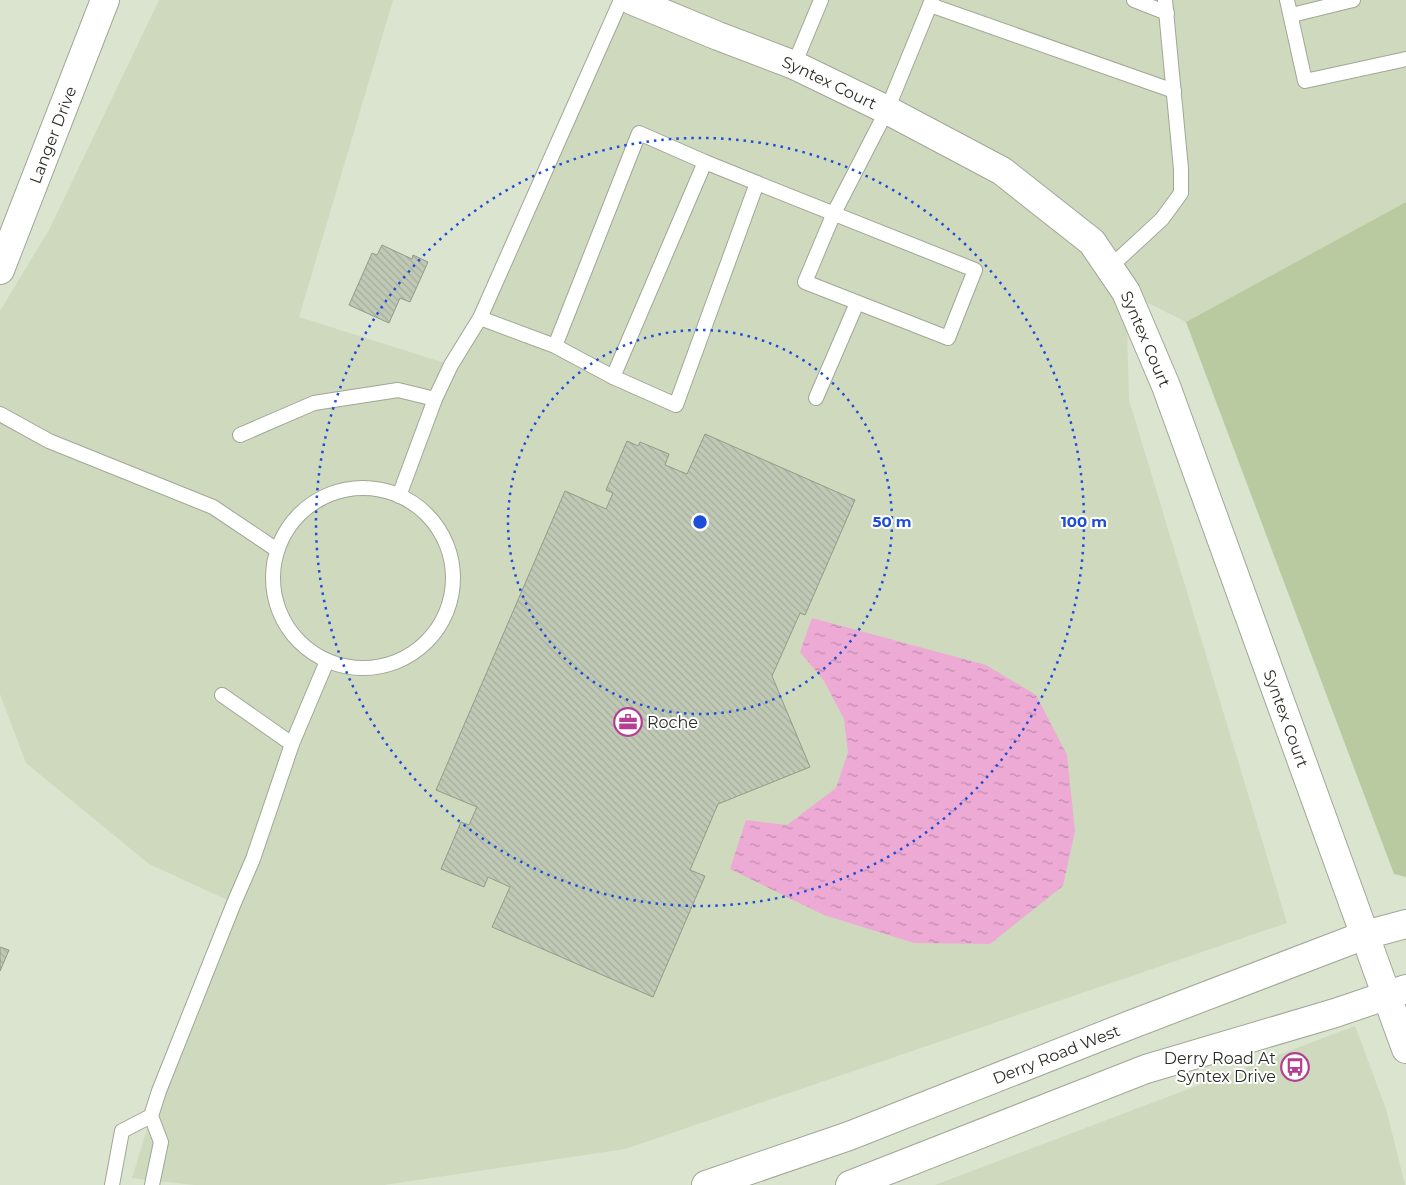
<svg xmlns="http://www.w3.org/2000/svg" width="1406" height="1185" viewBox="0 0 1406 1185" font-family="Montserrat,sans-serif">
	<defs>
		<pattern id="water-ripples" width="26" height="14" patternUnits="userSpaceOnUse" patternTransform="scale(1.25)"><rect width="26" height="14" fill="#edaad5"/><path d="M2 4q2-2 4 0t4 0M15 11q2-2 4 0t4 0" fill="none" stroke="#c08bad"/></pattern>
		<pattern id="building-back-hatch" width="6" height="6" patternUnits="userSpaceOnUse" patternTransform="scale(1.25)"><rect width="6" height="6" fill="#c0c9b5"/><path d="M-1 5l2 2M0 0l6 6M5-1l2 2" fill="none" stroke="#a5ad9c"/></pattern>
	</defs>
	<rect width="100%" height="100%" fill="#dae4cf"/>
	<!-- built -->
	<g fill="#ced9be">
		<polygon points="159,0 393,0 299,317 451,365 621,0 1406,0 1406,202 1186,322 1126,292 1129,400 1287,923 625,1149 384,1185 194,1185 132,1178 159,1091 234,903 149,864 26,763 0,694 0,311 49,230"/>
		<polygon points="1355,1026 1386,1109 1405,1185 935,1185"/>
	</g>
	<!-- park -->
	<polygon fill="#b9caa1" points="1406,202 1406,877 1394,874 1186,322"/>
	<!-- water -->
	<polygon fill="url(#water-ripples)" points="812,618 986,665 1036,695 1067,755 1075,831 1063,886 990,944 914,943 824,915 730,869 746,820 787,825 836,788 848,752 844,719 824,681 800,652"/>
	<!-- building -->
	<g fill="url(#building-back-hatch)" stroke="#929b87">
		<polygon points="382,245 412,259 413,255 428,262 410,302 400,298 389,323 349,305 372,253 377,255"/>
		<polygon points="705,434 855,500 805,615 800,613 772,676 810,767 718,804 690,870 705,876 653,997 492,927 510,887 488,877 484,887 441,869 461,822 469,825 477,807 436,790 565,491 606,509 613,493 606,490 627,441 638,446 640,442 669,454 665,465 687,474"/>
		<polygon points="0,947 9,950 0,971"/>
	</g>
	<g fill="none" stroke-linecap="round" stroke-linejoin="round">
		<defs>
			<g id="service">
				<polyline points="1134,0 1167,13"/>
				<polyline points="1287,0 1305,81 1406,59"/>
				<polyline points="930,5 1174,91"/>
				<polyline points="1292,15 1353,0"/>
				<polyline points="794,65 821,0"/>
				<polyline points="757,183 975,270 948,338 805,282 834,213 887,110 932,0"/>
				<polyline points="1109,268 1162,219 1181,193 1181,169 1165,0"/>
				<polyline points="480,318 555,346 613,377 676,405 757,183 705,162 639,133 555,346"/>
				<polyline points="613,377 705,162"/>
				<polyline points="816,398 857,303"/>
				<polyline points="0,414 49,441 213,507 277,550"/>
				<polyline points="240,435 314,403 398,390 435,399 451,365 480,318 621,0"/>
				<circle cx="363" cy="578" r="90"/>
				<polyline points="399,496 435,399"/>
				<polyline points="222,695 292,744"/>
				<polyline points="112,1185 122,1131 151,1116"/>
				<polyline points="152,1185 161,1142 151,1116 159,1091 234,903 253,859 292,744 327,661"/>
			</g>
			<g id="minor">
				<path id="s1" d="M 0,270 L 105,0"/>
			</g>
			<g id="tertiary">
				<path id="s2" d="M 631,0 L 718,36 L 794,65 L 887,110 L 1002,171 L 1092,242 L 1126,292 L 1166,386 L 1406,1049"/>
			</g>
			<g id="secondary">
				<path id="s3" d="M 706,1185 L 849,1136 L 1130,1025 L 1365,935 L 1406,924"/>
				<polyline points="850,1185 1146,1069 1335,1013 1406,989"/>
			</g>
		</defs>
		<!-- service casing -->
		<use href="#service" stroke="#9fa894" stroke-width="16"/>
		<!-- minor casing -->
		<use href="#minor" stroke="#9fa894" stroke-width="30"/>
		<!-- tertiary casing -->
		<use href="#tertiary" stroke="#9fa894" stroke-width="30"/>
		<!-- secondary casing -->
		<use href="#secondary" stroke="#9fa894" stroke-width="30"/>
		<!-- service -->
		<use href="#service" stroke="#fff" stroke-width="14"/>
		<!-- minor -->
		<use href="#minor" stroke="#fff" stroke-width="28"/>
		<!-- tertiary -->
		<use href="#tertiary" stroke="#fff" stroke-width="28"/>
		<!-- secondary -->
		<use href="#secondary" stroke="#fff" stroke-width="28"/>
	</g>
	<!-- distance rings -->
	<g fill="none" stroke="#1d4ed8" stroke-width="2.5" stroke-dasharray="2.5 5">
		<circle cx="700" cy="522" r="192"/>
		<circle cx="700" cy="522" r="384"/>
	</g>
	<!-- icons -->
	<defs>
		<symbol id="office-ring" viewBox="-11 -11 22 22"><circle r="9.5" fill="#fff" stroke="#b53e94" stroke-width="1.5"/><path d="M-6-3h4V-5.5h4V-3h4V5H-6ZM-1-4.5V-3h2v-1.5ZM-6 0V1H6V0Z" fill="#b53e94"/></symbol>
		<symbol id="bus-ring" viewBox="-11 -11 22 22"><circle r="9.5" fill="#fff" stroke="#b53e94" stroke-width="1.5"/><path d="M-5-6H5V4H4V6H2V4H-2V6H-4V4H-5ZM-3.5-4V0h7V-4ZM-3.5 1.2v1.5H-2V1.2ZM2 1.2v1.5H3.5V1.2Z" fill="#b53e94"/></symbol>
	</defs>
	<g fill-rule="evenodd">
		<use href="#office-ring" x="612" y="706" width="32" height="32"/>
		<use href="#bus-ring" x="1279" y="1051" width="32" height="32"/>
	</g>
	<g text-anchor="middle" stroke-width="4" stroke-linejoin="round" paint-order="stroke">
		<!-- street labels -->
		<g font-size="16" fill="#2a2d25" stroke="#fff">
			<text dy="6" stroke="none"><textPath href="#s2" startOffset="215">Syntex Court</textPath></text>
			<text dy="6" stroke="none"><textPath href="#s1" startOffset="145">Langer Drive</textPath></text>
			<text dy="6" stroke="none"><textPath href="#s2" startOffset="635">Syntex Court</textPath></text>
			<text dy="6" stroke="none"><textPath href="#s2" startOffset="1040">Syntex Court</textPath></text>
			<text dy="6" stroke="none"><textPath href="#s3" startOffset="374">Derry Road West</textPath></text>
		</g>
		<!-- poi labels -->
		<g font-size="16" fill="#2a2d25" stroke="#fff" text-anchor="start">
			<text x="647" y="728">Roche</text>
			<text x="1276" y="1064" text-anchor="end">Derry Road At<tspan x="1276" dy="18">Syntex Drive</tspan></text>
		</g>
	</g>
	<circle cx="700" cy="522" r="8" fill="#1d4ed8" stroke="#fff" stroke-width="2.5"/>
	<g font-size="15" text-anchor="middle" font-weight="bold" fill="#1d4ed8" stroke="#fff" stroke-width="4" stroke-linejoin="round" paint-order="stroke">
		<text x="892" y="527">50 m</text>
		<text x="1084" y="527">100 m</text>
	</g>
</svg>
